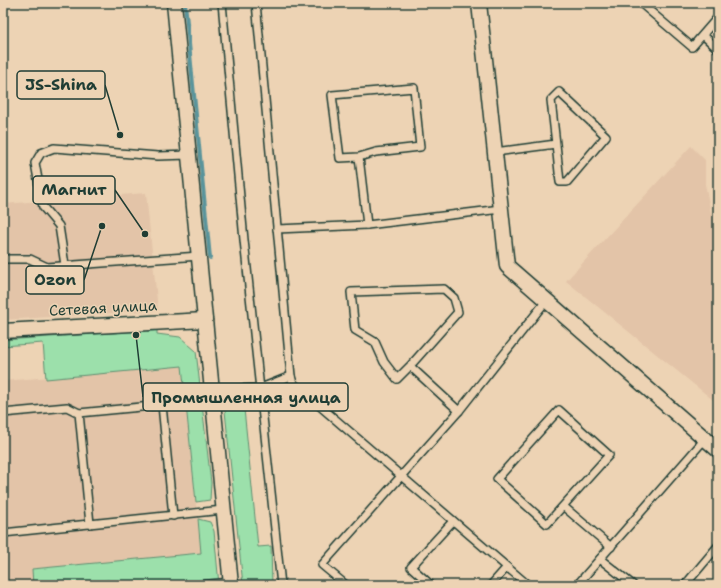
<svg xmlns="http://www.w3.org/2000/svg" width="721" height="588" viewBox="0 0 721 588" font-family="'Shantell Sans',sans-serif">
	<rect width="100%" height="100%" fill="#edd3b4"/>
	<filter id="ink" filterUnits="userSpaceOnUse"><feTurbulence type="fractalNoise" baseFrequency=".025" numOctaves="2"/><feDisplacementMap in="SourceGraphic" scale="8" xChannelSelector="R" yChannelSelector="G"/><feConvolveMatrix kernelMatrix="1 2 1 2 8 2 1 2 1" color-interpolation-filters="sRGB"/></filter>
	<g filter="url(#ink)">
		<!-- built -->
		<g fill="#e3c4a8">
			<polygon points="691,146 705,160 705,184 711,213 718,225 718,404 566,281"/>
			<polygon points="146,193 158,310 3,320 3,204"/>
			<polygon points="182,366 201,553 32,569 33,585 3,585 3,381"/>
		</g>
		<!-- green -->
		<g fill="#9ce0ab" stroke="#5e8e70">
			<polygon points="157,330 157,334 180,337 196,351 211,483 210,500 196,502 182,366 46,379 43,343 3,346 3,340"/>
			<polygon points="240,397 252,397 254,408 244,409 258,547 271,546 272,585 243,585 225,411 225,407"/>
			<polygon points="198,519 210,522 214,531 219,585 110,585 109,580 87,582 87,585 33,585 32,569 201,553"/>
		</g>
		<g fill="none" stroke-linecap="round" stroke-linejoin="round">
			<!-- stream -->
			<polyline stroke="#5a949b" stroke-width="4" points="185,3 210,258"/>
			<defs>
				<g id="lane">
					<polyline points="222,3 244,240 281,585"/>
					<polyline points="256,3 291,376 293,383 528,585"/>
					<polyline points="647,3 644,6 692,47 718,17"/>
					<polyline points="703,35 718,49"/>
					<polyline points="495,152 556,144 560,182 567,182 606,136 559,92 551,100 556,144"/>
					<polyline points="359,157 340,158 332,95 414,88 420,147 376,152 359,157 367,225"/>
					<polyline points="277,229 367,225 501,209"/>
					<polyline points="3,259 30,259 47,267 199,256"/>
					<polyline points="65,265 59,226 43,207 35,163 41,153 54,148 158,156 189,155"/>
					<polyline points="410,366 458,312 454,298 444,289 351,292 355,330 375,342 384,362 397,379 410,366 459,411"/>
					<polyline points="212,390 261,388 291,376"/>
					<polyline points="3,413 67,407 79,413"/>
					<polyline points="563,506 547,524 497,479 559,410 609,455 563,506 611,547"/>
					<polyline points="90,524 79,413 162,405 173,516"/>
					<polyline points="3,533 223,510"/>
					<polyline points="600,559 633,585"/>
					<polyline points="199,585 231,582"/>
					<polyline points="346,585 322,565 459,411 546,301"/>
					<polyline points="431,585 411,567 453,521"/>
					<polyline points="491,585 507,567"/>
					<polyline points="577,585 705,439"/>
					<polyline points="685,585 718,546"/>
				</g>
				<g id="street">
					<polyline points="174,3 231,585"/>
					<polyline points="479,3 507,266 718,450"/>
					<polyline points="3,331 205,320"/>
				</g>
			</defs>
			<!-- lane casing -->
			<use href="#lane" stroke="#1f3d34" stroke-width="10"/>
			<!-- street casing -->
			<use href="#street" stroke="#1f3d34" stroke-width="17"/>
			<!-- lane -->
			<use href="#lane" stroke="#edd3b4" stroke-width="7"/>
			<!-- street -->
			<use href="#street" stroke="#edd3b4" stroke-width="14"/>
		</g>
	</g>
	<g text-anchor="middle" stroke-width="3" stroke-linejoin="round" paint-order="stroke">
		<!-- street labels -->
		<g font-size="15" fill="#1f3d34" stroke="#edd3b4">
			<text transform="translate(103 308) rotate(-3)" y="5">Сетевая улица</text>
		</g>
	</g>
	<!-- callouts -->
	<path fill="none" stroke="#1f3d34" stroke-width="1.5" d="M120 135L105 85M145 234L115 190M102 226L84 280M136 335L143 397"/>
	<g fill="#1f3d34" stroke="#edd3b4" stroke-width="1.5">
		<circle cx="120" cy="135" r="4"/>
		<circle cx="145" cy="234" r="4"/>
		<circle cx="102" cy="226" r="4"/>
		<circle cx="136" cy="335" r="4"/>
	</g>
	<g fill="#edd3b4" stroke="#1f3d34" stroke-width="1.5">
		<rect x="17" y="71" width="88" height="28" rx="4"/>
		<rect x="33" y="176" width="82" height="28" rx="4"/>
		<rect x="26" y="266" width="58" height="28" rx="4"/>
		<rect x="143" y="383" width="205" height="28" rx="4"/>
	</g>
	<g font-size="16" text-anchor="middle" font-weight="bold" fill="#1f3d34">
		<text x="61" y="90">JS-Shina</text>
		<text x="74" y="195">Магнит</text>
		<text x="55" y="285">Ozon</text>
		<text x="246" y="403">Промышленная улица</text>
	</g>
	<!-- margin -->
	<rect width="721" height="588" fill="none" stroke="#edd3b4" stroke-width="16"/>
	<rect x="8" y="8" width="705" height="572" fill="none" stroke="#1f3d34" stroke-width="1.5" filter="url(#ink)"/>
</svg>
